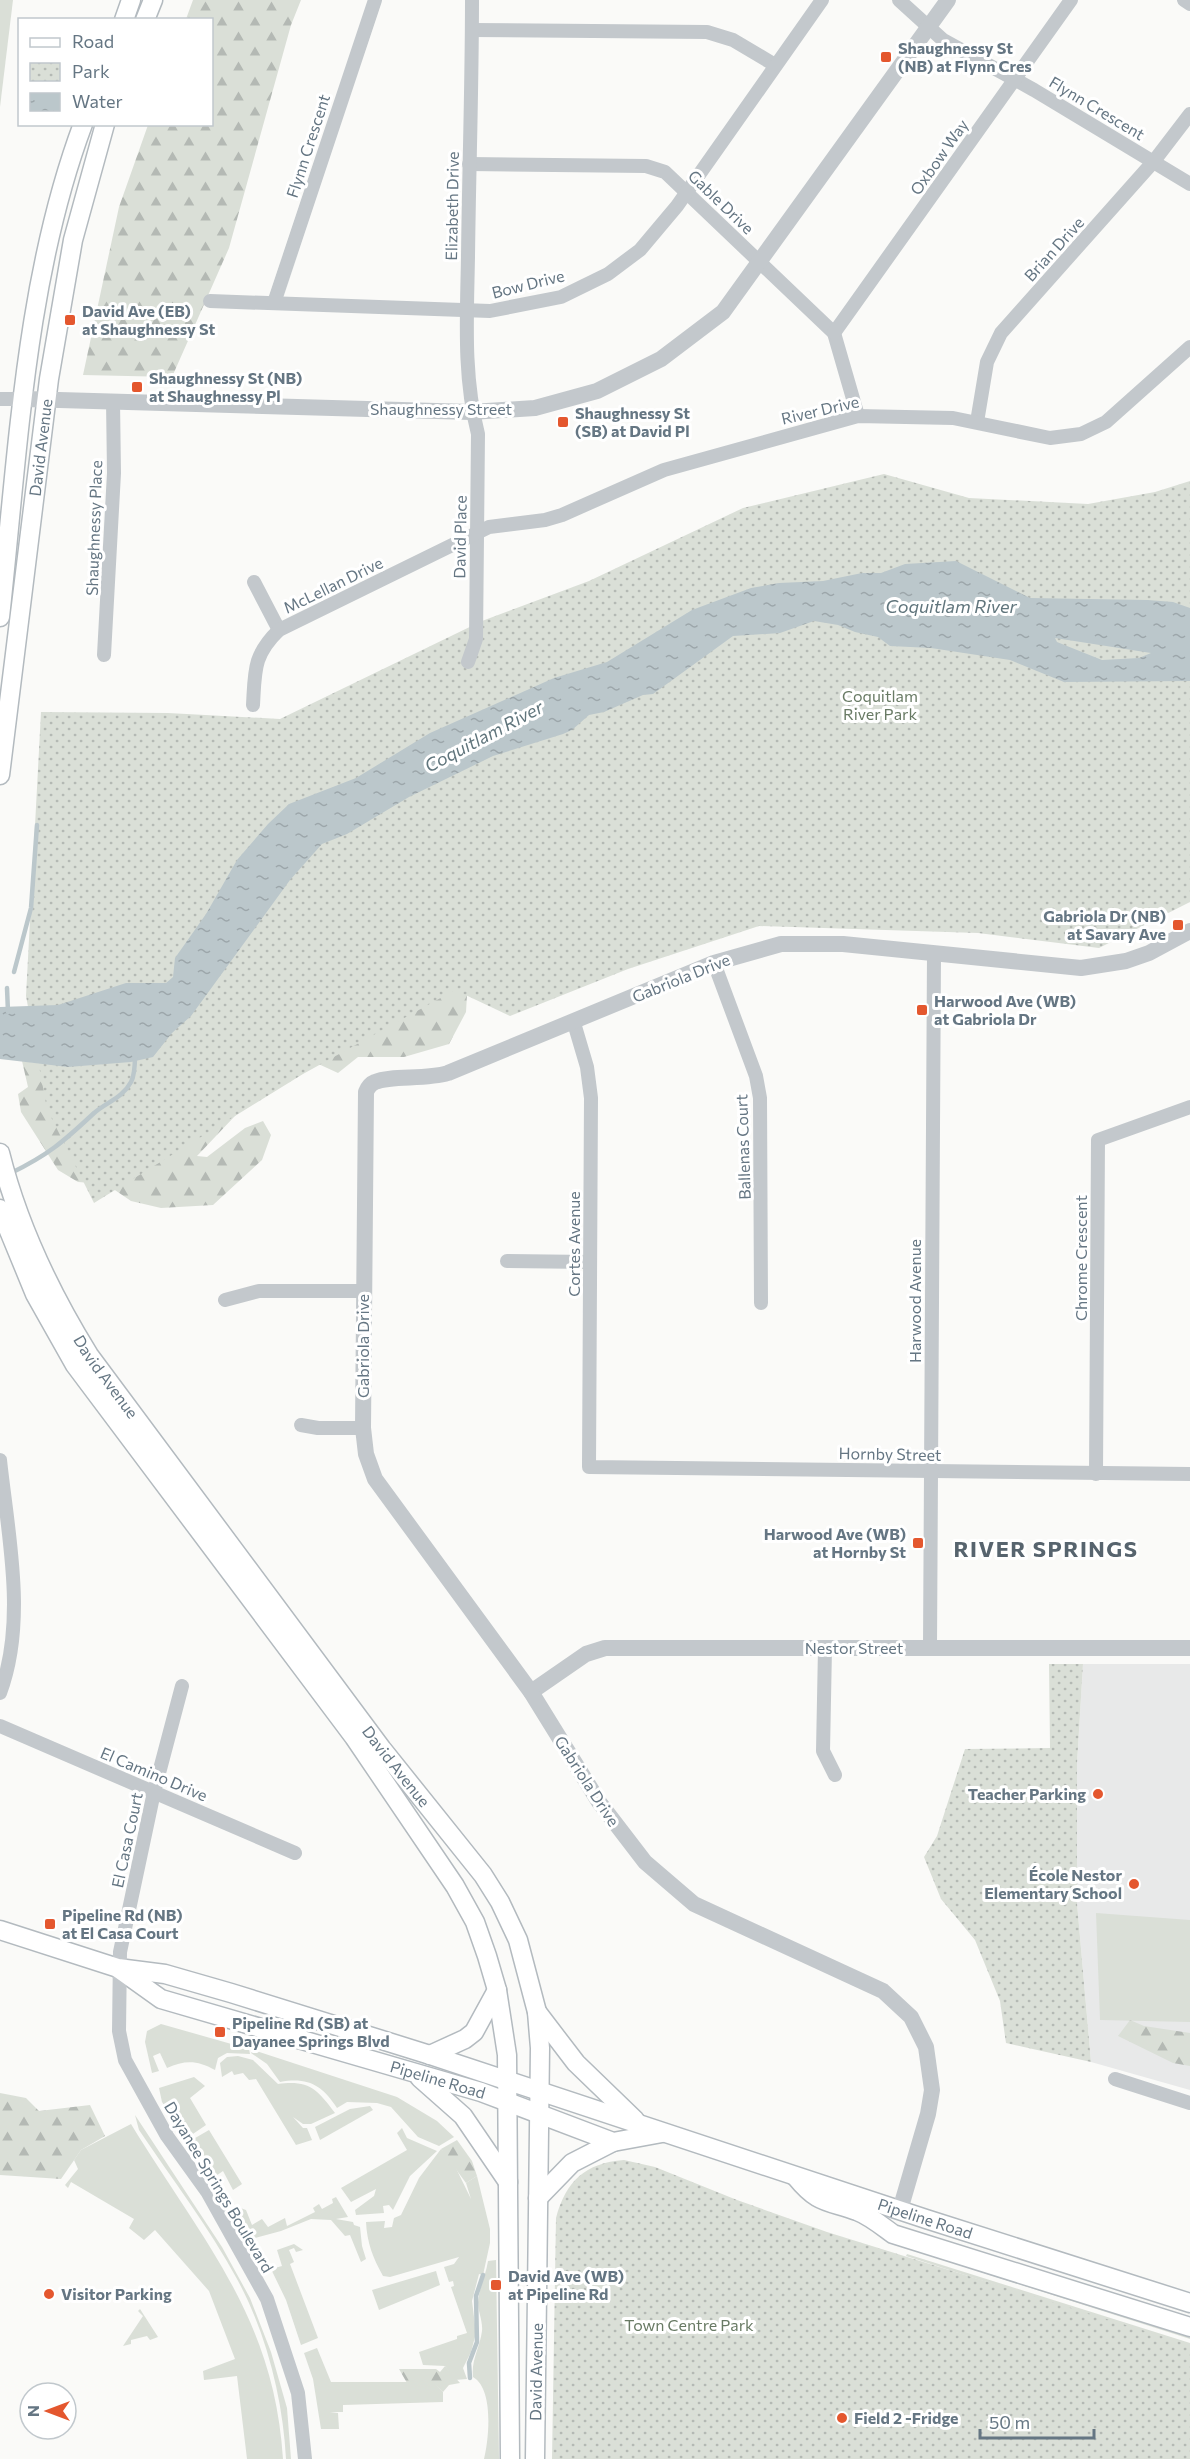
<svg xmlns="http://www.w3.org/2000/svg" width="1190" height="2459" viewBox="0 0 1190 2459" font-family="Commissioner,sans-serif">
	<defs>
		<pattern id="forest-firs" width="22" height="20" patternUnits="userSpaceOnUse" patternTransform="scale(1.5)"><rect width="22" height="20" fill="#dadfd7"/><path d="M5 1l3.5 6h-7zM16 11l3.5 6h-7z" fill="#b4b9b4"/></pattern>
		<pattern id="park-dots" width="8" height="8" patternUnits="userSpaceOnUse" patternTransform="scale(1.5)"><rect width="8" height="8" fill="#dadfd7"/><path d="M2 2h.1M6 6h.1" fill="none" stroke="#b4b9b4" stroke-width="1.8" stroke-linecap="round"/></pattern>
		<pattern id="water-ripples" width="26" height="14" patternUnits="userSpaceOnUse" patternTransform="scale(1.5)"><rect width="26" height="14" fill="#bbc7cb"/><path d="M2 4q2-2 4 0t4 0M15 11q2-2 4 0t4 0" fill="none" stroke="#9ca6aa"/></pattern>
	</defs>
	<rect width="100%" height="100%" fill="#fafaf8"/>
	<!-- built -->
	<polygon fill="#e8e9e9" points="1083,1664 1190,1664 1190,2090 1091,2062 1077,1903 1077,1764"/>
	<!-- grass -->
	<g fill="#dadfd7">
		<polygon points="0,0 13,0 0,107"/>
		<polygon points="1096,1913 1190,1920 1190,2022 1100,2020"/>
		<path d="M 161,2024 L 249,2049 L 250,2054 L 227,2053 L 218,2058 L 215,2070 C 197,2060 185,2060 167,2068 L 160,2053 L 153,2056 L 159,2071 L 152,2073 L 145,2042 L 147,2031 Z"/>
		<path d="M 253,2050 L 397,2097 L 437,2121 L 454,2137 L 439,2146 L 418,2137 L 391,2107 L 377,2103 L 347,2102 L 337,2108 C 322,2085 308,2077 280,2082 L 267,2064 L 251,2053 Z"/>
		<path d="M 238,2056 L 253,2060 L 278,2084 C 309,2080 317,2089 335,2113 L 311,2124 L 303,2124 L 293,2117 L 303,2128 L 307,2128 L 312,2140 L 296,2145 L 256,2079 L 249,2080 L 243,2073 L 234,2075 L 232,2071 L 222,2077 L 220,2063 L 227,2057 Z"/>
		<polygon points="194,2077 205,2086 190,2098 206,2125 187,2138 162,2102 159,2088"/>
		<polygon points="370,2106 373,2110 320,2140 315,2127 350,2109"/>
		<path d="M 135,2115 L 222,2247 L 250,2298 L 271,2352 L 287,2408 L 291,2459 L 286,2459 C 283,2399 266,2332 237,2279 C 209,2227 172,2179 139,2130 Z"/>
		<path d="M 131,2124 C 201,2239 274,2316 283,2459 L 247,2459 L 237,2376 L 204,2380 L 203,2371 L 235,2359 L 209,2291 L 155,2230 L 144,2240 L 129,2228 L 134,2219 L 71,2182 L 68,2188 L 65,2185 L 78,2169 L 74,2160 L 81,2150 Z"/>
		<polygon points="402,2128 407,2138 437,2151 410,2176 393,2210 389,2205 383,2206 384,2213 356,2215 355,2210 374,2196 376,2189 351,2202 341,2188 407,2150 397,2133"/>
		<polygon points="209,2130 242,2184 233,2190 223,2171 213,2178 190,2141"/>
		<path d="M 441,2149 L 452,2160 L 471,2199 L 466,2183 L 477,2176 L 490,2229 L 490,2243 L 483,2275 L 479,2274 L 472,2301 L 476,2333 L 471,2352 L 463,2368 L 467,2379 L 455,2380 L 445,2366 L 423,2365 L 419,2352 L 457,2339 L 457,2336 L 467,2333 L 451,2287 L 454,2286 L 453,2281 L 449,2282 L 444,2267 L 454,2264 L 459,2257 L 390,2277 L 383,2276 C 373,2258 367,2243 366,2222 L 385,2221 L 384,2228 L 392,2227 L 394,2218 L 401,2215 L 419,2178 Z"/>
		<polygon points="336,2197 348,2217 336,2219 353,2222 354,2225 360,2227 362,2246 366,2259 361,2262 350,2235 345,2236 331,2220 311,2219 281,2231 255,2238 234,2211 238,2207 246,2210 252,2225 262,2219 268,2227 285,2218 287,2226 315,2212 313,2208 319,2204 322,2209 333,2203 332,2199"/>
		<polygon points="294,2244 303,2250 296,2252 294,2248 289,2250 294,2262 290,2264 318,2338 301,2345 286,2300 271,2269 282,2266 277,2250"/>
		<polygon points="910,2246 1190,2335 1190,2339 909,2249"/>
		<polygon points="907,2254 1190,2343 1190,2348 906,2256"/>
		<path d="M 496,2260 L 499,2459 L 484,2459 C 489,2439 494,2389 473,2377 C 471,2360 480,2347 482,2331 C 483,2321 478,2312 478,2302 C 479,2288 486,2275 488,2261 Z"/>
		<polygon points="436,2271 440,2285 379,2310 372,2290"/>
		<polygon points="140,2309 158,2337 150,2340 147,2336 131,2340 131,2344 123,2346 143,2316 138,2311"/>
		<polygon points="317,2348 331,2382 433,2382 443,2392 443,2402 343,2405 343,2412 330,2412 338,2413 339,2429 321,2429 313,2379 304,2353"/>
	</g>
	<!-- forest -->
	<g fill="url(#forest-firs)">
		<polygon points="193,0 301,0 291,25 229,248 172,377 83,375 119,207 148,125 212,124 212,20 186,19"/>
		<polygon points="470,945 466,1012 449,1044 404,1057 358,1057 338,1073 301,1056 252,1098 197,1156 207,1157 245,1128 263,1121 271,1135 262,1160 213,1205 161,1208 131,1201 106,1184 78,1182 58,1170 21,1112 18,1094 28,1087 22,1061 68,1067"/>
		<polygon points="1130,2020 1144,2026 1190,2033 1190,2066 1173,2063 1118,2036"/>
		<polygon points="0,2093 26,2098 39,2111 90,2105 105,2136 81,2150 61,2179 0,2175"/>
		<polygon points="457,2140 472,2161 477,2176 466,2183 441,2149"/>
		<polygon points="445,2366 460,2383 449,2385 443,2392 432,2382 407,2383 399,2369 436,2369 440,2372"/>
	</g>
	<!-- park -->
	<g fill="url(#park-dots)">
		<polygon points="884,474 969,498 1088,504 1155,492 1190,481 1190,902 1099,948 978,933 759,926 628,969 510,1016 455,990 303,1074 94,1203 47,1109 26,996 41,712 168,713 280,719 482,621 589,581 743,508"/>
		<polygon points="1049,1664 1083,1664 1077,1764 1077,1903 1091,2062 1006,2043 1000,2001 975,1940 941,1899 924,1857 937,1836 965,1749 1050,1748"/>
		<path d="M 624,2160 L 655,2167 L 737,2200 L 827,2232 L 1190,2345 L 1190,2459 L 552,2459 L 556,2218 C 566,2181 585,2163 624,2160 Z"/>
	</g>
	<!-- water -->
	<path fill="url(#water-ripples)" fill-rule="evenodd" d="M 956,561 L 1030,598 L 1148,600 L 1173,602 L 1190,608 L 1190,681 L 1064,682 L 1010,660 L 931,648 L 890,646 L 878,637 L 855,632 L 838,625 L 814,621 L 780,633 L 733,636 L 653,694 L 643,695 L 604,712 L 589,715 L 572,730 L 563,734 L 493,756 L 409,797 L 347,834 L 322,844 L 290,880 L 191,1016 L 172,1033 L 153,1057 L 131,1062 L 68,1067 L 0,1059 L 0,1007 L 58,1005 L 126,983 L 166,983 L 173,977 L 175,958 L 206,914 L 237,860 L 268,824 L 289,804 L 356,778 L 430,733 L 554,678 L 607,662 L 692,610 L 751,588 L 779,583 L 823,581 L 862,573 L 881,573 L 905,564 ZM 1055,638 L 1151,653 L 1139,658 L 1102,660 L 1057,642 Z"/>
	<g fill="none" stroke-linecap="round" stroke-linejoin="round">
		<!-- stream -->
		<g stroke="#bbc7cb" stroke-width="4.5">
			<polyline points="14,972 31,908 37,825"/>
			<polyline points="7,988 8,1012"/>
			<path d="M 11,1173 C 48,1155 63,1142 93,1114 C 106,1102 122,1099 131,1082 C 135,1075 135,1064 135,1055"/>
			<polyline points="470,2378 469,2363 477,2342 476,2296 483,2275"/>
		</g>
		<defs>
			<g id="secondary">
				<polyline points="124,20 131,0"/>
				<polyline points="145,20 153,0"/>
				<path d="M 0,617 C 18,454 25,279 83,124"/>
				<path id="s1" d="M 0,775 L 49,379 L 73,240 L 105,124"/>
				<path id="s2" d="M 0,1153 C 18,1225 50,1292 89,1355 L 382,1749 L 483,1875 L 500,1902 L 518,1940 L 537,2012 L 540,2048 L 535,2459"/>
				<polyline points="0,1209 35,1294 75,1365 354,1737 455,1886 475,1922 487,1956 497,1990 507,2055 510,2459"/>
				<path id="s3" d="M 0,1930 L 118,1968 L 165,1974 L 231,1993 L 430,2055 L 926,2219 L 1190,2303"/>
				<path id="s4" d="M 119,1969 L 161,1999 L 481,2092 L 613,2142 L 662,2133"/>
				<polyline points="537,2012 576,2063 635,2120"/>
				<polyline points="430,2055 465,2039 474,2032 497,1990"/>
				<polyline points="420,2078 463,2116 508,2182"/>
				<path d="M 796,2177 C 818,2204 826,2200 857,2211 C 870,2216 882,2226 893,2234 L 1190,2327"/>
				<polyline points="538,2198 572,2163 613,2142"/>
			</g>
		</defs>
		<!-- secondary casing -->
		<use href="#secondary" stroke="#b3babf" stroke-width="21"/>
		<!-- minor -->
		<g stroke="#c3c8cc" stroke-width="14">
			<polyline points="899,0 943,40 1034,90 1190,184"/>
			<polyline points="1184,0 1190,4"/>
			<polyline points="472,30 707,32 733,40 775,65"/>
			<polyline points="469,164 646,166 665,172 834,333 858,416"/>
			<polyline points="210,301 490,311 561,297 608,274 640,250 677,206 822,0"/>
			<polyline points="274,303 375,0"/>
			<polyline points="834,333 1071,0"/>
			<polyline points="0,399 25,399"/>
			<polyline points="977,422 987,362 1001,333 1154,161 1190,114"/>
			<polyline points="254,582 279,630"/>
			<polyline points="104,655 114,473 113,401"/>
			<path d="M 468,662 L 476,639 L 478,434 C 463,376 467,316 468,257 C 469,171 472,86 472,0"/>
			<path d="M 253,705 C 255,671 253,655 279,630 L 489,527 L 545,520 L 562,515 L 664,470 L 858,416 L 953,418 L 1050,438 L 1081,434 L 1106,422 L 1190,347"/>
			<polyline points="714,963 756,1076 760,1098 761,1303"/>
			<polyline points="574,1023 587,1067 591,1098 589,1467 1190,1474"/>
			<polyline points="507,1261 590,1262"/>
			<polyline points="225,1300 259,1291 363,1291"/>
			<polyline points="301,1425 318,1428 363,1428"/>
			<path d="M 0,1460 C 8,1535 27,1621 0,1693"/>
			<polyline points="1096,1474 1098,1140 1190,1107"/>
			<polyline points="930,1647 934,954"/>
			<polyline points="825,1648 823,1751 835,1775"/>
			<polyline points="182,1686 154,1792 120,1952 119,2031 125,2060 167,2136 208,2193 267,2299 298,2393 305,2459"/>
			<polyline points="0,1726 295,1853"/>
			<polyline points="1115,2079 1190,2103"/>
		</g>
		<!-- tertiary -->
		<g stroke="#c3c8cc" stroke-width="16">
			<polyline points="25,399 471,412 535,408 597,391 661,359 723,312 948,0"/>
			<polyline points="531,1692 586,1654 605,1648 1190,1648"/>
			<path d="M 900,2210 L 928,2114 L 932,2090 L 926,2047 L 911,2017 L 883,1991 L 694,1904 L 645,1862 L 599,1802 L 531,1692 L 375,1479 L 366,1454 L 363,1428 L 366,1092 C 368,1087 370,1084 375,1082 C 391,1075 426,1080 448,1073 L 714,963 L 781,944 L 843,944 L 1081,968 L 1126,961 L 1149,953 L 1190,931"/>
		</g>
		<!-- secondary -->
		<use href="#secondary" stroke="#fff" stroke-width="18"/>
	</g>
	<!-- markers -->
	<g fill="#e4572e" stroke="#fff" stroke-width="2">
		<rect x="880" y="51" width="12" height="12" rx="3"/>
		<rect x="64" y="314" width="12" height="12" rx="3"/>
		<rect x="131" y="381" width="12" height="12" rx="3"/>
		<rect x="557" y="416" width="12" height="12" rx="3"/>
		<rect x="1172" y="919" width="12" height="12" rx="3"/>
		<rect x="916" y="1004" width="12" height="12" rx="3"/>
		<rect x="912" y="1537" width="12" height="12" rx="3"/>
		<circle cx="1098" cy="1794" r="6"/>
		<circle cx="1134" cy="1884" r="6"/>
		<rect x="44" y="1918" width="12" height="12" rx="3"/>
		<rect x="214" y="2026" width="12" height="12" rx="3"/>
		<rect x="490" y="2279" width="12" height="12" rx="3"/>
		<circle cx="49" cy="2294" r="6"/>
		<circle cx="842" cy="2418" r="6"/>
	</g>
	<g text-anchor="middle" stroke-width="6" stroke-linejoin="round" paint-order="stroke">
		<!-- poi labels -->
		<g font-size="16" font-weight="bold" fill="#657683" stroke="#fff" text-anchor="start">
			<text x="898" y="54">Shaughnessy St<tspan x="898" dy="18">(NB) at Flynn Cres</tspan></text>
			<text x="82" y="317">David Ave (EB)<tspan x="82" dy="18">at Shaughnessy St</tspan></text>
			<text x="149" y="384">Shaughnessy St (NB)<tspan x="149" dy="18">at Shaughnessy Pl</tspan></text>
			<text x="575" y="419">Shaughnessy St<tspan x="575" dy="18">(SB) at David Pl</tspan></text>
			<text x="1166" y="922" text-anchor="end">Gabriola Dr (NB)<tspan x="1166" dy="18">at Savary Ave</tspan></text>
			<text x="934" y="1007">Harwood Ave (WB)<tspan x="934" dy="18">at Gabriola Dr</tspan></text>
			<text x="906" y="1540" text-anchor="end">Harwood Ave (WB)<tspan x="906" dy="18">at Hornby St</tspan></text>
			<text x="1086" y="1800" text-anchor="end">Teacher Parking</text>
			<text x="1122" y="1881" text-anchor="end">École Nestor<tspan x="1122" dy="18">Elementary School</tspan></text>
			<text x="62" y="1921">Pipeline Rd (NB)<tspan x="62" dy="18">at El Casa Court</tspan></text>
			<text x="232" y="2029">Pipeline Rd (SB) at<tspan x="232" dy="18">Dayanee Springs Blvd</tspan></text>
			<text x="508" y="2282">David Ave (WB)<tspan x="508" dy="18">at Pipeline Rd</tspan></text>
			<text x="61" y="2300">Visitor Parking</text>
			<text x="854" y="2424">Field 2 -Fridge</text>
		</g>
		<!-- street labels -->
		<g font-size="16" fill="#657683" stroke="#fff">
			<text transform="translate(1097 108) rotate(31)" y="6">Flynn Crescent</text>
			<text transform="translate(308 146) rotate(-72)" y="6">Flynn Crescent</text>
			<text transform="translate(939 157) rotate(-55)" y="6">Oxbow Way</text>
			<text transform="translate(721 202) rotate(44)" y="6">Gable Drive</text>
			<text transform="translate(452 206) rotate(-89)" y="6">Elizabeth Drive</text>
			<text transform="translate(1054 249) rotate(-48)" y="6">Brian Drive</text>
			<text transform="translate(528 284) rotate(-14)" y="6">Bow Drive</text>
			<text x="441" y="415">Shaughnessy Street</text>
			<text transform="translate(820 410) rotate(-13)" y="6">River Drive</text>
			<text dy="6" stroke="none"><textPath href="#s1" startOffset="330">David Avenue</textPath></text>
			<text transform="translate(94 528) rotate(-88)" y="6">Shaughnessy Place</text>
			<text transform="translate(460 537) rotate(-89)" y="6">David Place</text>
			<text transform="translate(333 585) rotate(-26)" y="6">McLellan Drive</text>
			<text transform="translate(681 978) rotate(-22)" y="6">Gabriola Drive</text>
			<text transform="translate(743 1147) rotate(-92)" y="6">Ballenas Court</text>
			<text transform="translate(574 1244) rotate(-90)" y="6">Cortes Avenue</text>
			<text transform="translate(1081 1258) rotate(-90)" y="6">Chrome Crescent</text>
			<text transform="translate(915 1301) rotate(-90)" y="6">Harwood Avenue</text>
			<text transform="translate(363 1346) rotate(-90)" y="6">Gabriola Drive</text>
			<text dy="6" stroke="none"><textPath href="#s2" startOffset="249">David Avenue</textPath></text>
			<text transform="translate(890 1454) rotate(1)" y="6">Hornby Street</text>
			<text x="854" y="1654">Nestor Street</text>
			<text dy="6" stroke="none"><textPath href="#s2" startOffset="735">David Avenue</textPath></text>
			<text transform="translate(154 1774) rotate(23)" y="6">El Camino Drive</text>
			<text transform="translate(587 1781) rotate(57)" y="6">Gabriola Drive</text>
			<text transform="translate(127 1840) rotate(-78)" y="6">El Casa Court</text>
			<text dy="6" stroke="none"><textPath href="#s4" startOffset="340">Pipeline Road</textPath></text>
			<text transform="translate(219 2187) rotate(59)" y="6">Dayanee Springs Boulevard</text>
			<text dy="6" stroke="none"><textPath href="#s3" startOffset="970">Pipeline Road</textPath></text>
			<text transform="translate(536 2372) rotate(-89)" y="6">David Avenue</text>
		</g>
		<!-- park labels -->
		<g font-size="16" fill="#687a64" stroke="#fff">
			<text x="880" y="702">Coquitlam<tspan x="880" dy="18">River Park</tspan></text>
			<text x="689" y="2331">Town Centre Park</text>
		</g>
		<!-- water labels -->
		<g font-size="18" font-style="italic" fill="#60757c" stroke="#fff">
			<text x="951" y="613">Coquitlam River</text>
			<text transform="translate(484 737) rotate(-28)" y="6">Coquitlam River</text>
		</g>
		<!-- district labels -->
		<g font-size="22" font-weight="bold" letter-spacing="1.5" fill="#57646e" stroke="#fff">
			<text x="1046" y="1557">RIVER SPRINGS</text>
		</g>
	</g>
	<!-- legend -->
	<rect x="18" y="18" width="195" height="108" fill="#ffffff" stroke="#c1c8cd" stroke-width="1.5"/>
	<rect x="30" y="38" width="30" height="9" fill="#ffffff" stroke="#c1c8cd" stroke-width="1.5"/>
	<text x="72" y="48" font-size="18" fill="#657683">Road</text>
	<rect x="30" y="63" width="30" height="18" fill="url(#park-dots)" stroke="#c1c8cd" stroke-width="1.5"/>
	<text x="72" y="78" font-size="18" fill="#657683">Park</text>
	<rect x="30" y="93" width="30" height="18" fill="url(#water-ripples)" stroke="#c1c8cd" stroke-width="1.5"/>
	<text x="72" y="108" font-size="18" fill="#657683">Water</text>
	<!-- north arrow -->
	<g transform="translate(48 2411) rotate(270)"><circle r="28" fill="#ffffff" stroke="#c1c8cd" stroke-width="1.5"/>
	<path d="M0-4.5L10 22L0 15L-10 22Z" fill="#e4572e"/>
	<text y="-9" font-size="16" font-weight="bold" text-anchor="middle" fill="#657683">N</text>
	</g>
	<!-- scale -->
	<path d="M980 2429v9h114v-9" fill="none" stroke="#657683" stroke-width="3"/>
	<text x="989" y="2429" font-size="18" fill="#657683" stroke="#ffffff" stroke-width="4.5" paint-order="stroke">50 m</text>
</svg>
